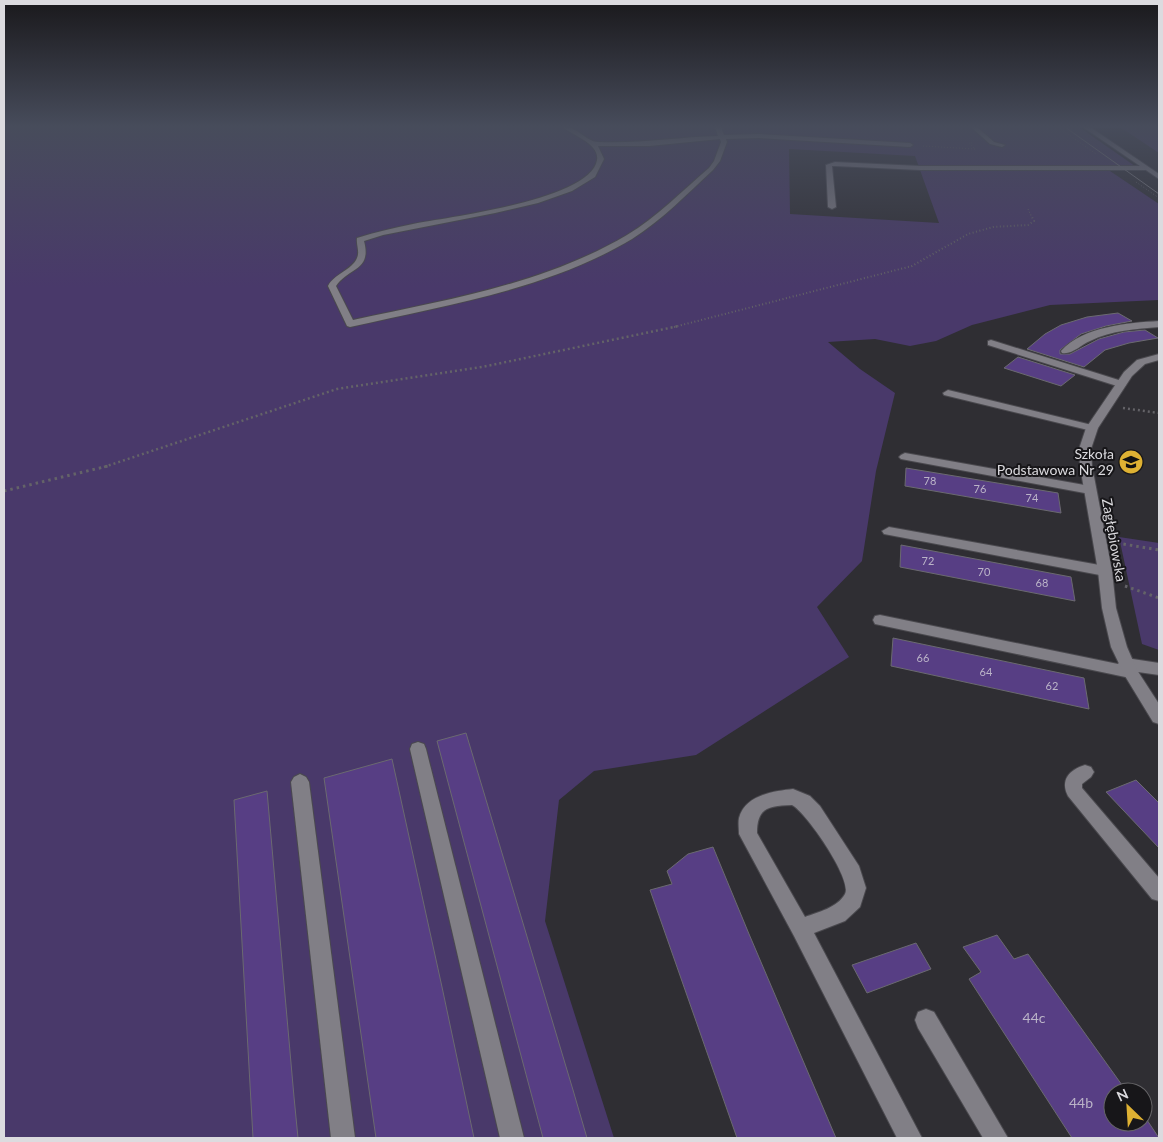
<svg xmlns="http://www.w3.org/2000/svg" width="1163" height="1142" viewBox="0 0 1163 1142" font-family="Lato,sans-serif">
	<rect width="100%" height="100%" fill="#2f2e33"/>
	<!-- green -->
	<g fill="#49396a" fill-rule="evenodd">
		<path d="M 4,127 L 1079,127 L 1142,171 L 1110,171 L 1159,204 L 1159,300 L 1050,305 L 972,325 L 936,341 L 910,346 L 875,339 L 828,342 L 860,369 L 895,393 L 876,471 L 862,561 L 817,607 L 849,657 L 696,755 L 594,771 L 559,800 L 545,921 L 614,1138 L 4,1138 ZM 789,149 L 915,156 L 939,223 L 790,214 Z"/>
		<polygon points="1120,127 1159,127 1159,153"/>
		<polygon points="1119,537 1159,543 1159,650 1142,644"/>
	</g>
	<!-- building -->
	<g fill="#573e84" stroke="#6b6a70">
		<polygon points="1118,313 1132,321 1106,326 1081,334 1060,350 1060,354 1070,354 1099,339 1124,332 1145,330 1158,338 1129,343 1105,350 1084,367 1027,349 1045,334 1061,325 1087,317"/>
		<polygon points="1018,357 1075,375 1061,386 1004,368"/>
		<polygon points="906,468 1058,493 1061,513 905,486"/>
		<polygon points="901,545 1071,577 1075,601 900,567"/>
		<polygon points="893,638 1084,678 1089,709 891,666"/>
		<polygon points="466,733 573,1090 587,1138 543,1138 437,741"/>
		<polygon points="392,759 442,987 474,1138 376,1138 324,778"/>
		<polygon points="1136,780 1159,803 1159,848 1106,792"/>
		<polygon points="267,791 294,1097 298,1138 253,1138 234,800"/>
		<polygon points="713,847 749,934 836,1138 737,1138 650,890 672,884 667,871 688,854"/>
		<polygon points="997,935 1014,959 1028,954 1127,1092 1113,1092 1113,1122 1143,1122 1143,1114 1159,1138 1072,1138 969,979 981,972 963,947"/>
		<polygon points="916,943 931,969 867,993 852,965"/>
	</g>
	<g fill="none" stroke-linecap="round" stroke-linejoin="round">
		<defs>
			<g id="service">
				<polygon points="971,127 977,127 994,142 1005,145 1002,147 990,144"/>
				<polygon points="835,162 920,166 1146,166 1149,168 1146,170 920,170 835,166 832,166 836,207 832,209 828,207 826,165"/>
				<path d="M 1159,321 L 1159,327 C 1136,329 1112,330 1090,341 C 1082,344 1072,355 1062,353 L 1061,351 C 1084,326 1128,323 1159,321 Z"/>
				<polygon points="991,340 1125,382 1126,384 1125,386 1117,386 988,345 988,341"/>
				<polygon points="948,390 1096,426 1098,428 1092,431 944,395 943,393"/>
				<polygon points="905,453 1090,486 1096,490 1090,494 901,459 899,457 901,455"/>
				<polygon points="889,527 1105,566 1110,568 1112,571 1110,574 1105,576 884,534 882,531"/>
				<polygon points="880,615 1118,664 1121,660 1126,658 1159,663 1159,675 1138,672 1135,676 1130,678 875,624 873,620 875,616"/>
				<polygon points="418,742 424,744 426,749 524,1138 500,1138 410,749 412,744"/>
				<path d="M 1085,765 L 1091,767 L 1094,772 L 1091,777 L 1082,784 L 1082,788 L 1159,878 L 1159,901 L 1152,899 L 1068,796 C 1060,780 1069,770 1085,765 Z"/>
				<polygon points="300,774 306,777 309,782 355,1138 331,1138 291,782 294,777"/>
				<path d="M 793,789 L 810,796 L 820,806 L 859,866 L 866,888 L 860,907 L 845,921 L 814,933 L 922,1138 L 897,1138 L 794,936 L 739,834 C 739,829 738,823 739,818 C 745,795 774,791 793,789 ZM 792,805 C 806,812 853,880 845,894 C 837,908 818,912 805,917 L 757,833 C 757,807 769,806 792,805 Z"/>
				<polygon points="926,1009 934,1012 1008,1138 983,1138 918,1028 915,1020 918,1012"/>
			</g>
			<path id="pedestrian" d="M 563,127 C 577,126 585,141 598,142 C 638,144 678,137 718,136 L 715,127 L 721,127 L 724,135 L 759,134 L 910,143 L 913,145 L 910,147 L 759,138 L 726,139 L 727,142 L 720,161 L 713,170 C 687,194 662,220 632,239 C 547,290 445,305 350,327 L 347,326 L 328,286 C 334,274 352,270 357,258 C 360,251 356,245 357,238 C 376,232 394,228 413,224 C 448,217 591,200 597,160 C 600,144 572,135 563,127 ZM 720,139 L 721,142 L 714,161 L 709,168 C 682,191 657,217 627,235 C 544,284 446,300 353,320 L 336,286 C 349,267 372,271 364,241 L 383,235 L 495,213 L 538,203 L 572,191 L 595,177 L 604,159 L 598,146 L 649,146 Z"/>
			<polygon id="minor" points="1159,354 1159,360 1145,364 1132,376 1098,428 1091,449 1092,466 1112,571 1116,608 1127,647 1137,670 1159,704 1159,724 1153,722 1125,676 1111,647 1102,608 1098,571 1080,466 1079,449 1086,428 1124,372 1137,360"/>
			<polygon id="secondary" points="1083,127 1090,127 1159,174 1159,179"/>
		</defs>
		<!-- service casing -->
		<use href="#service" stroke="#4a494e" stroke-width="2"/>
		<!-- pedestrian casing -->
		<use href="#pedestrian" stroke="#4a494e" stroke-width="2"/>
		<!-- minor casing -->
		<use href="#minor" stroke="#4a494e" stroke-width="2"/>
		<!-- secondary casing -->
		<use href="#secondary" stroke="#4a494e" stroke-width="2"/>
		<!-- path-far3 -->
		<g stroke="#646368" stroke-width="1" stroke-dasharray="1 2" stroke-linecap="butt">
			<polyline points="1058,127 1096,154"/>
			<polyline points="923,146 975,149 969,143 972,143"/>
			<polyline points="1136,182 1159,198"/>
			<polyline points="1028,209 1031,216"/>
		</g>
		<!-- path-far2 -->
		<polyline stroke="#646368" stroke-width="2" stroke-dasharray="1 2.5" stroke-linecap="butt" points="674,327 912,266 968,234 993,227 1028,225 1034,221 1031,215"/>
		<!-- path-far1 -->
		<g stroke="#646368" stroke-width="2.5" stroke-dasharray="2 3" stroke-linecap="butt">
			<polyline points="1123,408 1159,413"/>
			<polyline points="104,467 337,389 482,367 679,326"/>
		</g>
		<!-- path -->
		<g stroke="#646368" stroke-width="3" stroke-dasharray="2.5 4" stroke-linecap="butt">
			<polyline points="4,491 108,466"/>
			<polyline points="1117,543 1159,550"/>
			<polyline points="1125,586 1159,598"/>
		</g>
		<!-- service -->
		<use href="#service" fill="#817f86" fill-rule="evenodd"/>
		<!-- pedestrian -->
		<use href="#pedestrian" fill="#817f86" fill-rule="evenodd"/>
		<!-- minor -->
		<use href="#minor" fill="#817f86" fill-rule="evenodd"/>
		<!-- secondary -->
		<use href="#secondary" fill="#817f86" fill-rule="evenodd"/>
		<!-- tram -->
		<polyline stroke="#858488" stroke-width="1" points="1065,127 1159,194"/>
	</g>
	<!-- sky -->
	<linearGradient id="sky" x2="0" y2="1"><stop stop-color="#1a191c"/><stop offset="0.44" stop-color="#474c5b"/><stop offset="1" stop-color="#474c5b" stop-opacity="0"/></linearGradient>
	<rect width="1163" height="287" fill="url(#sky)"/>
	<!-- icons -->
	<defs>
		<symbol id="school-disc" viewBox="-11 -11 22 22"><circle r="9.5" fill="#deb133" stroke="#171619"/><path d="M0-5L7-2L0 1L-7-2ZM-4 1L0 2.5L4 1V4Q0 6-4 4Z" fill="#111"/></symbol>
	</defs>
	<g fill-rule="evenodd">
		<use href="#school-disc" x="1117" y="448" width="28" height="28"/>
	</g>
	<g text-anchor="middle" stroke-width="4" stroke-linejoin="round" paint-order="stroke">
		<!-- number labels -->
		<g font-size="11" fill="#bbb4c8">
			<text x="930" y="485">78</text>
			<text x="980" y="493">76</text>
			<text x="1032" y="502">74</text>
			<text x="928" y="565">72</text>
			<text x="984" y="576">70</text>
			<text x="1042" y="587">68</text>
			<text x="923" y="662">66</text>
			<text x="986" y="676">64</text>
			<text x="1052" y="690">62</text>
		</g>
		<!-- poi labels -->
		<g font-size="14" fill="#dcdbdf" stroke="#171619" text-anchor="end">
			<text x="1114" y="459">Szkoła<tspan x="1114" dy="16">Podstawowa Nr 29</tspan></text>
		</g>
		<!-- street labels -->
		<g font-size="14" fill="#dcdbdf" stroke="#171619">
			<text transform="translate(1114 540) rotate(80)" y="5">Zagłębiowska</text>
		</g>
		<!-- near-number labels -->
		<g font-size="14" fill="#bbb4c8">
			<text x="1034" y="1023">44c</text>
			<text x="1081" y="1108">44b</text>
		</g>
	</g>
	<!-- border -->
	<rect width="1163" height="1142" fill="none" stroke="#dcdbdf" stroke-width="10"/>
	<!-- north arrow -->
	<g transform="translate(1128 1107) rotate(335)"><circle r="24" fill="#171619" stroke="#666568"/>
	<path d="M0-4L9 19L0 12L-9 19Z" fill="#deb133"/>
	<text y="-8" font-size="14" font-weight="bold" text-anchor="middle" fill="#dcdbdf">N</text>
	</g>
</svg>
